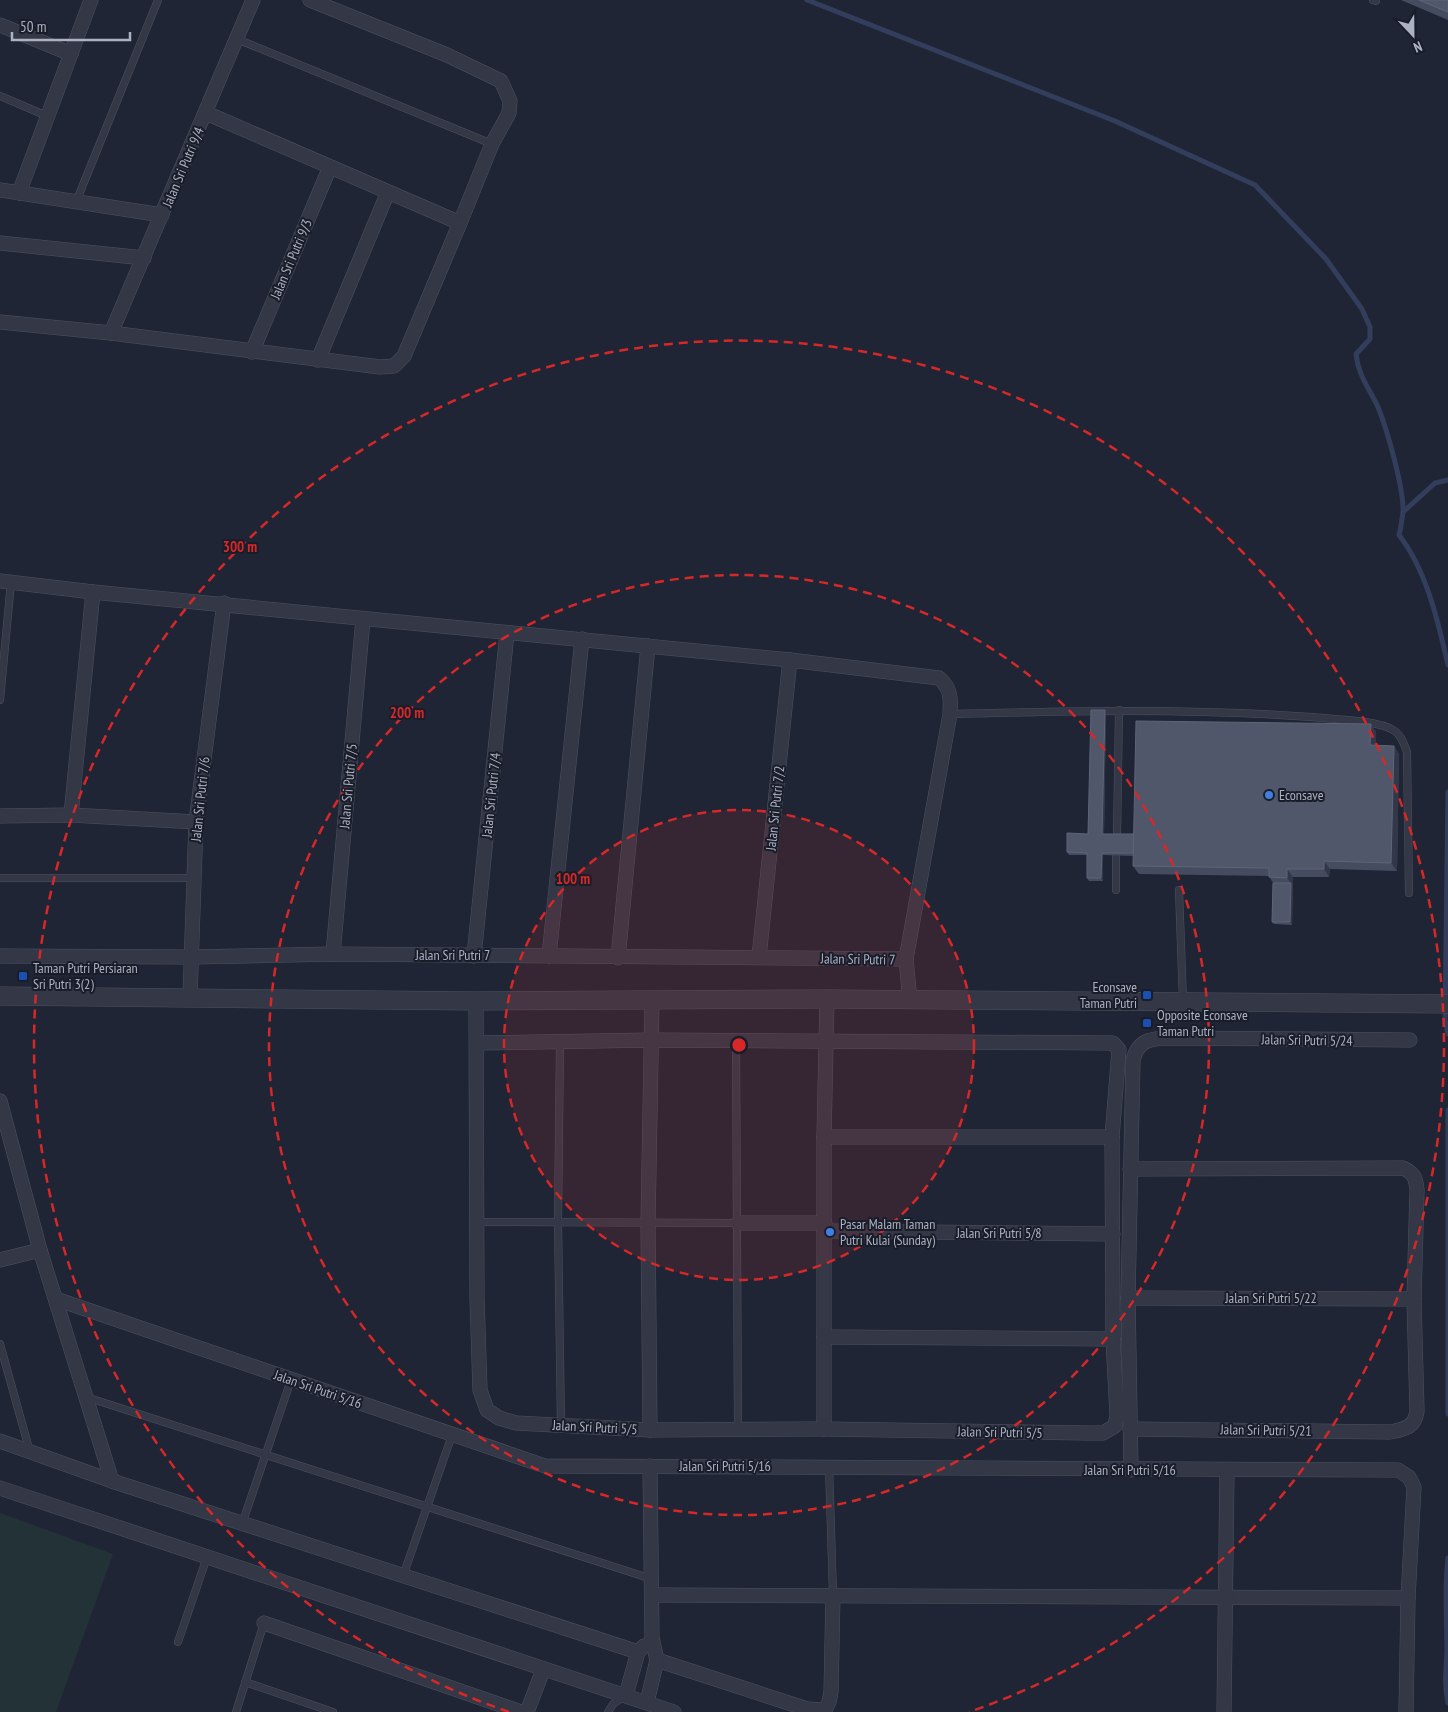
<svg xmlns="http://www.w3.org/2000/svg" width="1448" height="1712" viewBox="0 0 1448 1712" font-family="'PT Sans Narrow',sans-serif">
	<rect width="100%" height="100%" fill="#202535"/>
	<!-- green -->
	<polygon fill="#223237" points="0,1513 113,1554 56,1712 0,1712"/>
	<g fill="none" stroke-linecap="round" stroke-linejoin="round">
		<!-- stream -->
		<g stroke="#333e5c" stroke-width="5">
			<path d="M 807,0 L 1115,121 L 1255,185 L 1326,259 L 1362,309 L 1370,327 L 1370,339 L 1356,354 C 1358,375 1369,388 1378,407 C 1387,429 1404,489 1403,512 C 1402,520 1401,528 1399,535 C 1427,571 1438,622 1448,665"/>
			<polyline points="1403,512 1435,483 1448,480"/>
			<polyline points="1448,792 1445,1020 1448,1034"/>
			<polyline points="1448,1110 1448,1414"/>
			<path d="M 1448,1558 C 1444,1590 1447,1620 1447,1652 C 1446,1671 1444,1684 1448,1703"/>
		</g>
		<defs>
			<g id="service">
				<polyline points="1373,0 1376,1"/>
				<polyline points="237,39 492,144"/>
				<polyline points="0,96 47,116"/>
				<polyline points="76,202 158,0"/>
				<polyline points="0,700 11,582"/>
				<path d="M 950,714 C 1071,711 1190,708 1311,717 C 1331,719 1378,720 1393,730 C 1401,734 1404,744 1407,752 L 1409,893"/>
				<polyline points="1117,837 1119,710"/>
				<polyline points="0,878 194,878"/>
				<polyline points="1116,890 1116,855"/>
				<polyline points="1179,890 1183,1002"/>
				<polyline points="736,1040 738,1430"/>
				<polyline points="560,1042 558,1222 561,1426"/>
				<polyline points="478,1222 738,1223"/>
				<polyline points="0,1344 30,1452"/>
				<polyline points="86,1397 652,1579"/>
				<polyline points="829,1466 833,1595"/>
				<polyline points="242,1524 291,1380"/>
				<polyline points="403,1576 452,1435"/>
				<polyline points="178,1642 207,1557"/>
				<polyline points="245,1682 333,1712"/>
				<polyline points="236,1712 264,1623"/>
				<polyline points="608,1712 613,1704 625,1696"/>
			</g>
			<g id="minor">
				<polyline points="0,25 71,54"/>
				<polyline points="206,113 460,223 492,144 509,113 510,101 501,81 447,55 310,0"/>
				<polyline points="0,190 162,215"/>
				<polyline points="19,193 91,0"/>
				<polyline points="0,243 144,258"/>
				<polyline points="0,322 111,333 380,367 394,366 404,356 460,223"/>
				<polyline points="111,333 253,0"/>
				<polyline points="252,352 330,167"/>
				<polyline points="318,360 388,192"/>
				<path d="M 0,581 L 93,592 L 790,660 L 939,678 C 951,688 951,699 950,714 L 906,959 L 910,1001"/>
				<polyline points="71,815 93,592"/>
				<polyline points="0,816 71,815 196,822"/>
				<polyline points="333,954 363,619"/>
				<polyline points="0,956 191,957 333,954 906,959"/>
				<polyline points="474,956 507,633"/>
				<polyline points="549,956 582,639"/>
				<polyline points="759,957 790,660"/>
				<polyline points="618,958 648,646"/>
				<polyline points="190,996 196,822 224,603"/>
				<polyline points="476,1001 477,1298 480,1390 487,1410 499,1418 516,1423 650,1430 824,1429 1089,1433 1103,1433 1115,1426 1117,1415 1113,1339 1112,1137 1119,1050 1113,1043 652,1040 476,1043"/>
				<polyline points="0,1101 40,1250 112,1481 638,1652"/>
				<polyline points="824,1137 1112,1137"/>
				<polyline points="738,1223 825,1223"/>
				<polyline points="825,1231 1113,1234"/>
				<polyline points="0,1260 40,1250"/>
				<polyline points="1128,1298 1414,1299"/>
				<polyline points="56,1299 545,1466 1398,1470 1409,1477 1414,1487 1408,1598 1406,1712"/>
				<polyline points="824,1337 1113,1339"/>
				<polyline points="824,1429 824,1137 827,999"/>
				<path d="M 1130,1429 L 1390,1432 C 1406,1429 1415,1427 1417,1411 L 1414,1299 L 1417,1190 C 1416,1178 1414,1173 1403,1168 L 1130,1169"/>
				<polyline points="650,1430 648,1223 652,1000"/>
				<polyline points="0,1441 112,1481"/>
				<path d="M 1131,1470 L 1128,1298 L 1133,1060 C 1138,1042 1147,1039 1165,1038 L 1410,1040"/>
				<polyline points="0,1488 674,1712"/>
				<polyline points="653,1595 1408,1598"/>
				<polyline points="264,1623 521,1712"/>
				<polyline points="657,1660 807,1709 825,1710 829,1702 831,1692 833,1595"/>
				<polyline points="626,1695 638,1652 644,1646"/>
				<polyline points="647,1702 657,1660 652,1638 650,1466"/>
				<polyline points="527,1712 543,1670"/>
				<polyline points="1224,1712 1227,1470"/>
			</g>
			<polyline id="tertiary" points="0,996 476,1001 827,999 1448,1004"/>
		</defs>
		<!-- service casing -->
		<use href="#service" stroke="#4d5261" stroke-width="8"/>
		<!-- minor casing -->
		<use href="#minor" stroke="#4d5261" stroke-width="15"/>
		<!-- tertiary casing -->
		<use href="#tertiary" stroke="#4d5261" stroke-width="19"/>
		<!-- service -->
		<use href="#service" stroke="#333746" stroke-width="7"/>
		<!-- minor -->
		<use href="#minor" stroke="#333746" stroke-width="14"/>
		<!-- tertiary -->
		<use href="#tertiary" stroke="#333746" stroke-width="18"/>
	</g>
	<!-- wall -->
	<g fill="#464c5f">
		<polygon points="1401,0 1448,0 1448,20"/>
		<polygon points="1106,713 1104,834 1134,834 1371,724 1376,732 1376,745 1394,746 1399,754 1397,871 1330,869 1329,877 1293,877 1292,925 1274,924 1272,922 1273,883 1269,876 1139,874 1133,866 1134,856 1103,855 1103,881 1089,881 1087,878 1087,855 1069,855 1067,852 1088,834"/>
	</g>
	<!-- shaded-wall -->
	<g fill="#32384a">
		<polygon points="1105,710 1106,713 1104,836 1102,834"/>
		<polygon points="1371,724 1376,732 1376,753 1370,745"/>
		<polygon points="1394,746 1399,754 1397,871 1391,863"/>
		<polygon points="1102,853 1103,855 1103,881 1101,878"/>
		<polygon points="1324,861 1330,869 1329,877 1324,869"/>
		<polygon points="1287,869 1293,877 1293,886 1287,878"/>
		<polygon points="1291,883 1293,886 1292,925 1290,922"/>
	</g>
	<!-- building -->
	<g fill="#51576a" stroke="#5f6578">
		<polygon points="1419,0 1448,0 1448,12"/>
		<polygon points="1091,710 1105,710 1102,834 1134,834 1134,853 1102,853 1101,878 1087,878 1087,853 1067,852 1067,833 1088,834"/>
		<polygon points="1136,721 1371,724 1370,745 1394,746 1391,863 1324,861 1324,869 1287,869 1287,878 1269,877 1269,868 1133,866"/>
		<polygon points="1273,883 1291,883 1290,922 1272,922"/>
	</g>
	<!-- distance rings -->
	<circle cx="739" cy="1045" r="235" fill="#d62828" fill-opacity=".12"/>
	<g fill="none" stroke="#d62828" stroke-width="2.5" stroke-dasharray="9 6">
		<circle cx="739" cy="1045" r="235"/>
		<circle cx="739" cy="1045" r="470"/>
		<path d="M509 1712A705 705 0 1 1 969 1712"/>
	</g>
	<!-- markers -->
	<g fill="#3f7fe0" stroke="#191d2a" stroke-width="2">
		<circle cx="1269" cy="795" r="5"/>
		<circle cx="830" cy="1232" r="5"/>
	</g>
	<g fill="#1a4fb4" stroke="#191d2a" stroke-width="2">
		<rect x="18" y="971" width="10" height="10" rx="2.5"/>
		<rect x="1142" y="990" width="10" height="10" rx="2.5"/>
		<rect x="1142" y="1018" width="10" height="10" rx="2.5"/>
	</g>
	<g text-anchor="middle" stroke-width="4" stroke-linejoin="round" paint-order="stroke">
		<!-- street labels -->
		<g font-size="14" fill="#adb2c3" stroke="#191d2a">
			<text transform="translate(183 167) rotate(-67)" y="5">Jalan Sri Putri 9/4</text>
			<text transform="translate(291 259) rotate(-67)" y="5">Jalan Sri Putri 9/3</text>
			<text transform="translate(348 786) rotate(-85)" y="5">Jalan Sri Putri 7/5</text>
			<text transform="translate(491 795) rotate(-84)" y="5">Jalan Sri Putri 7/4</text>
			<text transform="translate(200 799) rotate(-84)" y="5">Jalan Sri Putri 7/6</text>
			<text transform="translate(775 808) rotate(-84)" y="5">Jalan Sri Putri 7/2</text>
			<text x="453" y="960">Jalan Sri Putri 7</text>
			<text transform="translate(858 959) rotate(1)" y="5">Jalan Sri Putri 7</text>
			<text transform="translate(1307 1040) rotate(1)" y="5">Jalan Sri Putri 5/24</text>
			<text x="999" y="1238">Jalan Sri Putri 5/8</text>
			<text x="1271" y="1303">Jalan Sri Putri 5/22</text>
			<text transform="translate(318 1389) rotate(19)" y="5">Jalan Sri Putri 5/16</text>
			<text transform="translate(595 1427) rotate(3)" y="5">Jalan Sri Putri 5/5</text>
			<text transform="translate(1266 1430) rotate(1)" y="5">Jalan Sri Putri 5/21</text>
			<text transform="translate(1000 1432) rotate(1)" y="5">Jalan Sri Putri 5/5</text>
			<text x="725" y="1471">Jalan Sri Putri 5/16</text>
			<text x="1130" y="1475">Jalan Sri Putri 5/16</text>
		</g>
		<!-- poi labels -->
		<g font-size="14" fill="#adb2c3" stroke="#191d2a" text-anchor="start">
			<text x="1279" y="800">Econsave</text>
			<text x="33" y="973">Taman Putri Persiaran<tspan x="33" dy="16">Sri Putri 3(2)</tspan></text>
			<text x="1137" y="992" text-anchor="end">Econsave<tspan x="1137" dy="16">Taman Putri</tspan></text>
			<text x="1157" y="1020">Opposite Econsave<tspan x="1157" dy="16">Taman Putri</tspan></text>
			<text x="840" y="1229">Pasar Malam Taman<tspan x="840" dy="16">Putri Kulai (Sunday)</tspan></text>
		</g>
	</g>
	<circle cx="739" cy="1045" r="8" fill="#d62828" stroke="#191d2a" stroke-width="2.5"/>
	<g font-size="15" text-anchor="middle" font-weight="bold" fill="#d62828" stroke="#191d2a" stroke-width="4" stroke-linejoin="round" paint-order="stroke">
		<text x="240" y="552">300 m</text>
		<text x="407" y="718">200 m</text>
		<text x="573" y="884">100 m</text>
	</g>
	<!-- north arrow -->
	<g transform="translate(1413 35) rotate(158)" stroke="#191d2a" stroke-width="4" paint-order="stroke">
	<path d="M0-4L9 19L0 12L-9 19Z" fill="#adb2c3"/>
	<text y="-8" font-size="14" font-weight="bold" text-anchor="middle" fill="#adb2c3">N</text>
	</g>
	<!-- scale -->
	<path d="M12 32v8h118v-8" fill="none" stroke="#adb2c3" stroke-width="2.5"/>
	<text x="20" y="32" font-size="15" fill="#adb2c3" stroke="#191d2a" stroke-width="4" paint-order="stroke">50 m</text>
</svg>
